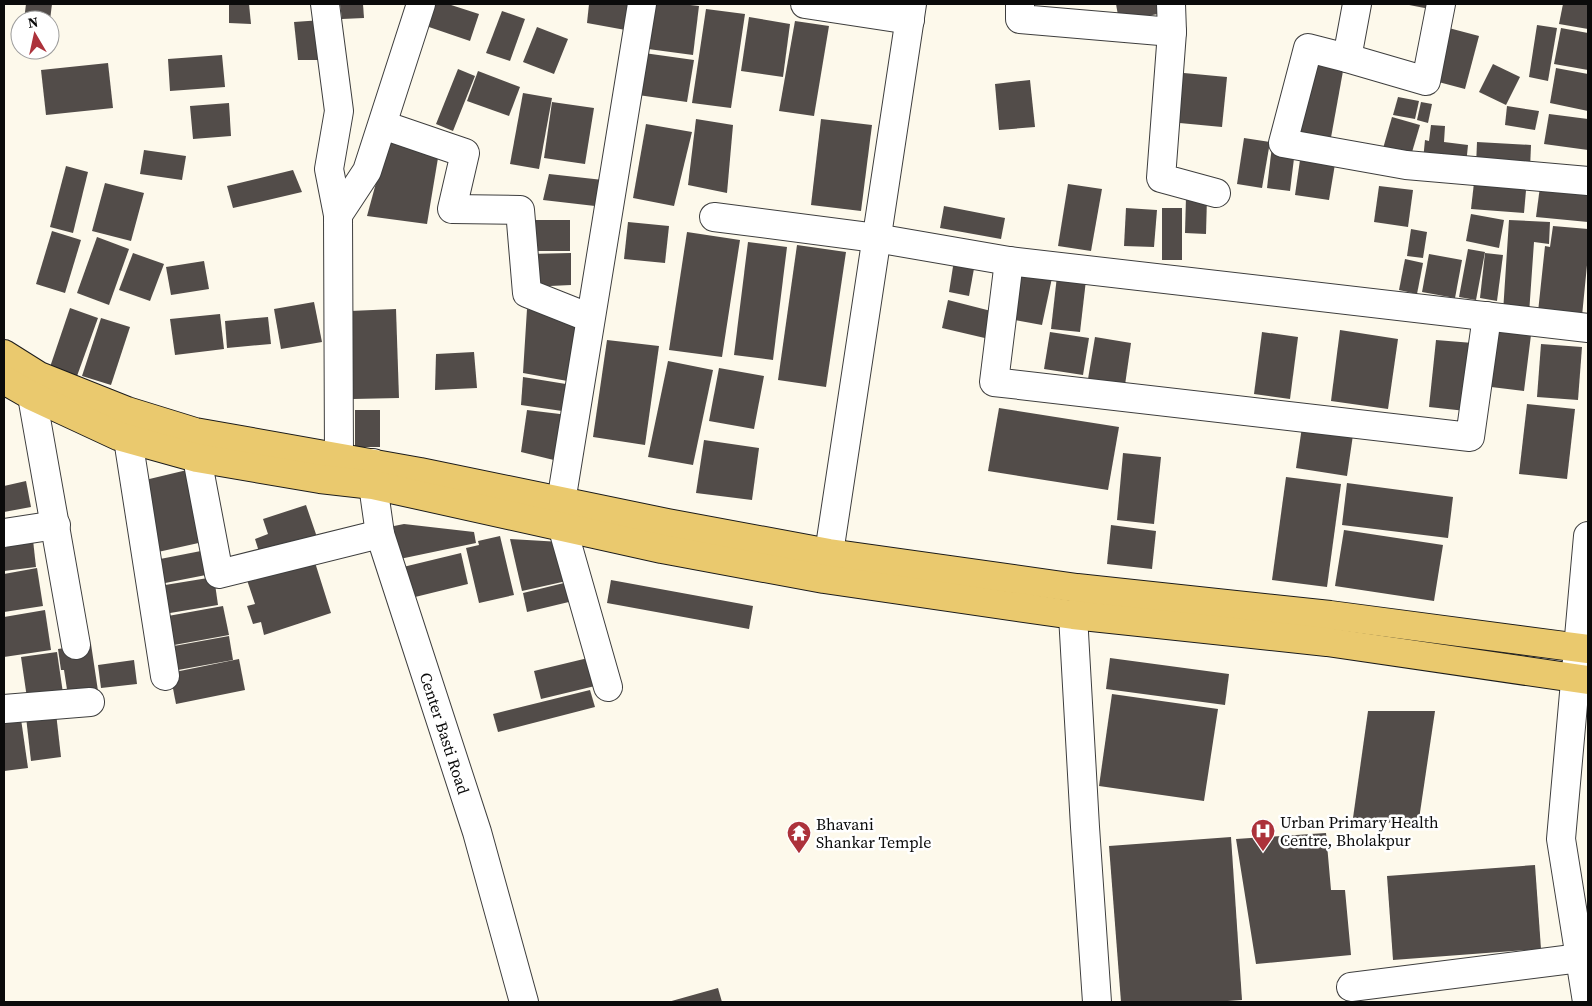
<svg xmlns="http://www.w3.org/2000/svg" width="1592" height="1006" viewBox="0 0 1592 1006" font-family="'Source Serif 4',serif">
	<rect width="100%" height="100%" fill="#fdf9eb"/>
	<!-- building -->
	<g fill="#524c49">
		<polygon points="26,4 52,4 50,20 24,20"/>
		<polygon points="229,4 249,4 251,24 229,23"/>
		<polygon points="340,4 363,4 364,18 342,19"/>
		<polygon points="434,4 448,4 479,14 470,41 426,26"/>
		<polygon points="589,4 633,4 631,31 587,23"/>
		<polygon points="654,4 681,4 699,6 693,55 648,49"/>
		<polygon points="1116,4 1168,4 1169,12 1119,21"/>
		<polygon points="1404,4 1436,4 1435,10"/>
		<polygon points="1563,4 1588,4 1588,29 1559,24"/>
		<polygon points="706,9 745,14 731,108 692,103"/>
		<polygon points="502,11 525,19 510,61 486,53"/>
		<polygon points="749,17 790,24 783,77 741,71"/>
		<polygon points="322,20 326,60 298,60 294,22"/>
		<polygon points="795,21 829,26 814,116 779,111"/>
		<polygon points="1537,25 1557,28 1548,81 1529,77"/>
		<polygon points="537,27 568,39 554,74 523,62"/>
		<polygon points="1445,27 1479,36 1465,89 1431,80"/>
		<polygon points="1561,28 1588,33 1588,70 1554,64"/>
		<polygon points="644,53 694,60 687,102 638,95"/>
		<polygon points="1311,54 1345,60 1330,143 1296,138"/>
		<polygon points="222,55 225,87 170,91 168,59"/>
		<polygon points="108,63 113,108 46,115 41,70"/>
		<polygon points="1493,64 1520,77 1506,105 1479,92"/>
		<polygon points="1556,68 1588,74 1588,111 1550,103"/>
		<polygon points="458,69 475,76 453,131 436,124"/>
		<polygon points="478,71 520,87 509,116 467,101"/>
		<polygon points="1173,72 1227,77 1222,127 1169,122"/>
		<polygon points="1030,80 1035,127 999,130 995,84"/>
		<polygon points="523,93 552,98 539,169 510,164"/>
		<polygon points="1398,97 1419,101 1415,119 1393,115"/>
		<polygon points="552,102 594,108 585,164 544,158"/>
		<polygon points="1421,102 1432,104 1428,123 1417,120"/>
		<polygon points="229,103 231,136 193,139 190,106"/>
		<polygon points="1507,106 1539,111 1535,130 1505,125"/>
		<polygon points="1549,114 1588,119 1588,150 1544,144"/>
		<polygon points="1392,117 1420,125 1410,159 1382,152"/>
		<polygon points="696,119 733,125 727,193 688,185"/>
		<polygon points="821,119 872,125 861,211 811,205"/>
		<polygon points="646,124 692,132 674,206 633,198"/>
		<polygon points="1431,125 1445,126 1444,142 1468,145 1466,165 1423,160 1425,140 1429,141"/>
		<polygon points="389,135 439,152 427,224 367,216"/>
		<polygon points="1244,138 1270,142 1262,188 1237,184"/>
		<polygon points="1477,142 1531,145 1530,169 1476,166"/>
		<polygon points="1272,146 1295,150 1290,191 1267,188"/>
		<polygon points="144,150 186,156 182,180 140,174"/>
		<polygon points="1301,153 1336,158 1329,200 1295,195"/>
		<polygon points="66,166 88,172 73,233 50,227"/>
		<polygon points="293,170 302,192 233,208 227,186"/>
		<polygon points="549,174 603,180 595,206 543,200"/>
		<polygon points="1475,174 1527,179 1524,213 1471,209"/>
		<polygon points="1541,179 1588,185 1588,222 1536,217"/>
		<polygon points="105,183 144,193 131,241 92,231"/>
		<polygon points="1068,184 1102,189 1091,251 1058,246"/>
		<polygon points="1379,186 1413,190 1408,227 1374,222"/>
		<polygon points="1186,197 1207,197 1206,234 1185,233"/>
		<polygon points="944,206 1005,218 1001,239 940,228"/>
		<polygon points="1126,208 1157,210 1154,247 1124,246"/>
		<rect x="1162" y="208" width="20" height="52"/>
		<polygon points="1471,214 1504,220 1499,248 1466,241"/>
		<rect x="529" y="220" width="41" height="31"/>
		<polygon points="1509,220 1550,222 1549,244 1534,242 1529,314 1503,312"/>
		<polygon points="628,222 669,226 665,263 624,259"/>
		<polygon points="1553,226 1588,229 1588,255 1582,316 1538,312 1545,246 1550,247"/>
		<polygon points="1411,229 1427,232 1423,258 1407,256"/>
		<polygon points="52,231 81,240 65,293 36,284"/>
		<polygon points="687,232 740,240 722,357 669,350"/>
		<polygon points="97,237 129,249 109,305 77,293"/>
		<polygon points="748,242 787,247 773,360 734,355"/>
		<polygon points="797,245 846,252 826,387 778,380"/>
		<polygon points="1468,249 1485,252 1476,300 1459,297"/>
		<polygon points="133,253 164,264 150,301 119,290"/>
		<polygon points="571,253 571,285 529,287 528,254"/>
		<polygon points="1485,253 1503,255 1497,301 1480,298"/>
		<polygon points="1429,254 1462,260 1455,298 1422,292"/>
		<polygon points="1405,259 1423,263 1417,294 1399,290"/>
		<polygon points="954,260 975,263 969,296 949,292"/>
		<polygon points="204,261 209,289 171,295 166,267"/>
		<polygon points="1020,272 1052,278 1042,325 1010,319"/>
		<polygon points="1057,276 1086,280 1080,332 1051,329"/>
		<polygon points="948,300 995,312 989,339 942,328"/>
		<polygon points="314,302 322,342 281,349 274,309"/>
		<polygon points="70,308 98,318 77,376 50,367"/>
		<polygon points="396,309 399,398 353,399 350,311"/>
		<polygon points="527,309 579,320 573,382 523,373"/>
		<polygon points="220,314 224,349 175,355 170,319"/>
		<polygon points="268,317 271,344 227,348 225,321"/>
		<polygon points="101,318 130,327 111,385 82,376"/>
		<polygon points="1340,330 1398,339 1388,409 1331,401"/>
		<polygon points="1490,330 1531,335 1524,391 1483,386"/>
		<polygon points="1050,332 1089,338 1083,375 1044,369"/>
		<polygon points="1262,332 1298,337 1290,399 1254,394"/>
		<polygon points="1095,337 1131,343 1125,385 1088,379"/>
		<polygon points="607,340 659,346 645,445 593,437"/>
		<polygon points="1436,340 1473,343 1466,411 1429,407"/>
		<polygon points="1541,344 1582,347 1578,400 1537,397"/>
		<polygon points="474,352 477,388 435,390 436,354"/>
		<polygon points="668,361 713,370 693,465 648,457"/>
		<polygon points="719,368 764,376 754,429 709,421"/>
		<polygon points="523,377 572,385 569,412 521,405"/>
		<polygon points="1527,404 1575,409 1567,479 1519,474"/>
		<polygon points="999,408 1119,427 1108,490 988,471"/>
		<rect x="355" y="410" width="25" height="37"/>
		<polygon points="527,410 568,415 562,462 521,452"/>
		<polygon points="1303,420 1354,428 1347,476 1296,468"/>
		<polygon points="704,440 759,448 752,500 696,493"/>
		<polygon points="1123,453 1161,457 1154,524 1117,520"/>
		<polygon points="187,470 203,542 158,552 141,481"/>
		<polygon points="1286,477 1341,484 1327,587 1272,580"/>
		<polygon points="26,481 31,507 4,512 4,486"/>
		<polygon points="1347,483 1453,497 1448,538 1342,525"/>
		<polygon points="306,505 318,540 261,558 255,539 268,534 263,519"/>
		<polygon points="404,524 474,532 476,543 395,560 389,527"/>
		<polygon points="1111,525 1156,531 1152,569 1107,564"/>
		<polygon points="1344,530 1443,545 1434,601 1335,586"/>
		<polygon points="500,536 514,595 479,603 466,548 479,545 478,541"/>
		<polygon points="510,539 561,542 571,580 522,591"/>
		<polygon points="33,540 36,567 4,571 4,548"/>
		<polygon points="206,550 211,574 160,584 155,560"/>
		<polygon points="312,553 331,613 264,635 261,622 253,624 247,606 255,604 245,574"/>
		<polygon points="461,553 468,584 407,599 399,568"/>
		<polygon points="37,568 43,606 4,612 4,574"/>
		<polygon points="214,577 218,605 164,614 159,586"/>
		<polygon points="611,580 753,606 749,629 607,603"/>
		<polygon points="568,582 573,601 527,612 523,593"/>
		<polygon points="223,606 229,635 163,647 157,618"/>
		<polygon points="45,610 51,650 4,657 4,617"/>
		<polygon points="229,636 233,660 167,672 163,648"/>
		<polygon points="91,644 98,691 68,696 64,670 61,670 58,649"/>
		<polygon points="57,652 64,700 28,705 21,657"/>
		<polygon points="588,658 595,686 541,699 534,671"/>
		<polygon points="1110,658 1229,674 1225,705 1106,689"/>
		<polygon points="239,659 245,690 176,704 170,673"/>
		<polygon points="134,660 137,684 101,688 98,665"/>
		<polygon points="590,690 595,707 498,732 493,714"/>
		<polygon points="1112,694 1218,709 1204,801 1099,786"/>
		<polygon points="1368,711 1435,711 1418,826 1353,818"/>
		<polygon points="56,713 61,757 31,761 26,717"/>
		<polygon points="21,719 28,768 4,771 4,722"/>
		<polygon points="1326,833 1331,890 1345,890 1351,955 1256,964 1236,839"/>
		<polygon points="1231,837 1242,1000 1213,1002 1121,1002 1109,846"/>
		<polygon points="1535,865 1541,949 1393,960 1387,876"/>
		<polygon points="718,988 722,1002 668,1002"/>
	</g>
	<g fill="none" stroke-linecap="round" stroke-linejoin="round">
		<defs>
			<g id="minor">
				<polyline points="325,4 339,111 329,169 338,215"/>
				<polyline points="805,4 910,20"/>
				<polyline points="1020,4 1020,19 1172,32"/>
				<polyline points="1171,4 1172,32 1161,178 1216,193"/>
				<polyline points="1441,4 1426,81 1347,58 1308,48 1283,143 1406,165 1588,181"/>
				<polyline points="1347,58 1357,4"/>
				<polyline points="383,125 465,153 452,209 520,210 527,293 590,318"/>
				<polyline points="714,217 876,238 1009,261 1588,328"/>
				<polyline points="1009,261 994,382 1470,437 1487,316"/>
				<polyline points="32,396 76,645"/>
				<polyline points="128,439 165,676"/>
				<polyline points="339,457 338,215 367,171 421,4"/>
				<polyline points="197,458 219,574 380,534"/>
				<polyline points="561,502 642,4"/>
				<polyline points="562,526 608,687"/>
				<polyline points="4,533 56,525"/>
				<polyline points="829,553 912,4"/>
				<polyline points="1073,615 1085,827 1097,1002"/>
				<polyline points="4,709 90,702"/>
				<polyline points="1351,987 1580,958"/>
				<polyline points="1587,1002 1561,839 1588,536"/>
			</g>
			<g id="tertiary">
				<path id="s1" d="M 373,463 L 373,485 L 380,534 L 477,832 L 524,1002"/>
			</g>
			<g id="primary">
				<polyline points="4,354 39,376 127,411 195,432 420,472 667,523 829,553 1077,588 1330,615 1588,649"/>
				<polyline points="4,380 32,396 118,436 197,458 320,479 373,485 662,549 824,579 1073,615 1327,642 1588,680"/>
			</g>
		</defs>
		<!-- minor casing -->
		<use href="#minor" stroke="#3e3e3e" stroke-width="30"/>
		<!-- tertiary casing -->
		<use href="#tertiary" stroke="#3e3e3e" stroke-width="30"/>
		<!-- primary casing -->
		<use href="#primary" stroke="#1c1c1c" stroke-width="30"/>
		<!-- minor -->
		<use href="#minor" stroke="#fff" stroke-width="28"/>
		<!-- tertiary -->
		<use href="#tertiary" stroke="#fff" stroke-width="28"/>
		<!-- primary -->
		<use href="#primary" stroke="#eac96e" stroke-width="28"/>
	</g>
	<!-- icons -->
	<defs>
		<symbol id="hospital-pin" viewBox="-11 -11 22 30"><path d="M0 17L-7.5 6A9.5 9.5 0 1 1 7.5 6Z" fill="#ac323b" stroke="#fff"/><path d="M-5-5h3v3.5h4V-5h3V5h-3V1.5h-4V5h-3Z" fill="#fff"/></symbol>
		<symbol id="temple-pin" viewBox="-11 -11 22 30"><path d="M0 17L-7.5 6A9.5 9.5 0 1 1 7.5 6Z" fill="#ac323b" stroke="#fff"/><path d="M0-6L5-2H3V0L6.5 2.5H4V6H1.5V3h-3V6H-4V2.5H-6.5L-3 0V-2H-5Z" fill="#fff"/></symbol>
	</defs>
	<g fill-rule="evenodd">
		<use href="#hospital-pin" x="1249" y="817" width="28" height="38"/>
		<use href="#temple-pin" x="785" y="819" width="28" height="38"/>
	</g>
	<g text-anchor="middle" stroke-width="5" stroke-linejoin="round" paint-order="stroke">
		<!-- street labels -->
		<g font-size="16" fill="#0b0b0b" stroke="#fff">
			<text dy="6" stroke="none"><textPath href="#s1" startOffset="281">Center Basti Road</textPath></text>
		</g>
		<!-- poi labels -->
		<g font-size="16" fill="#0b0b0b" stroke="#fff" text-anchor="start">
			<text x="1280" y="828">Urban Primary Health<tspan x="1280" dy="18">Centre, Bholakpur</tspan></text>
			<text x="816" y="830">Bhavani<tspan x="816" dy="18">Shankar Temple</tspan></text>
		</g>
	</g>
	<!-- border -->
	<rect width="1592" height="1006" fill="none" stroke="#0b0b0b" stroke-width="10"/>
	<!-- north arrow -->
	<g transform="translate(35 35) rotate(351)"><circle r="24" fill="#ffffff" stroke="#9d9d9d"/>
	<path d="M0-4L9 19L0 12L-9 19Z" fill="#ac323b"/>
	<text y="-8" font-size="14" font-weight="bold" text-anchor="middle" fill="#0b0b0b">N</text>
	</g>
</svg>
